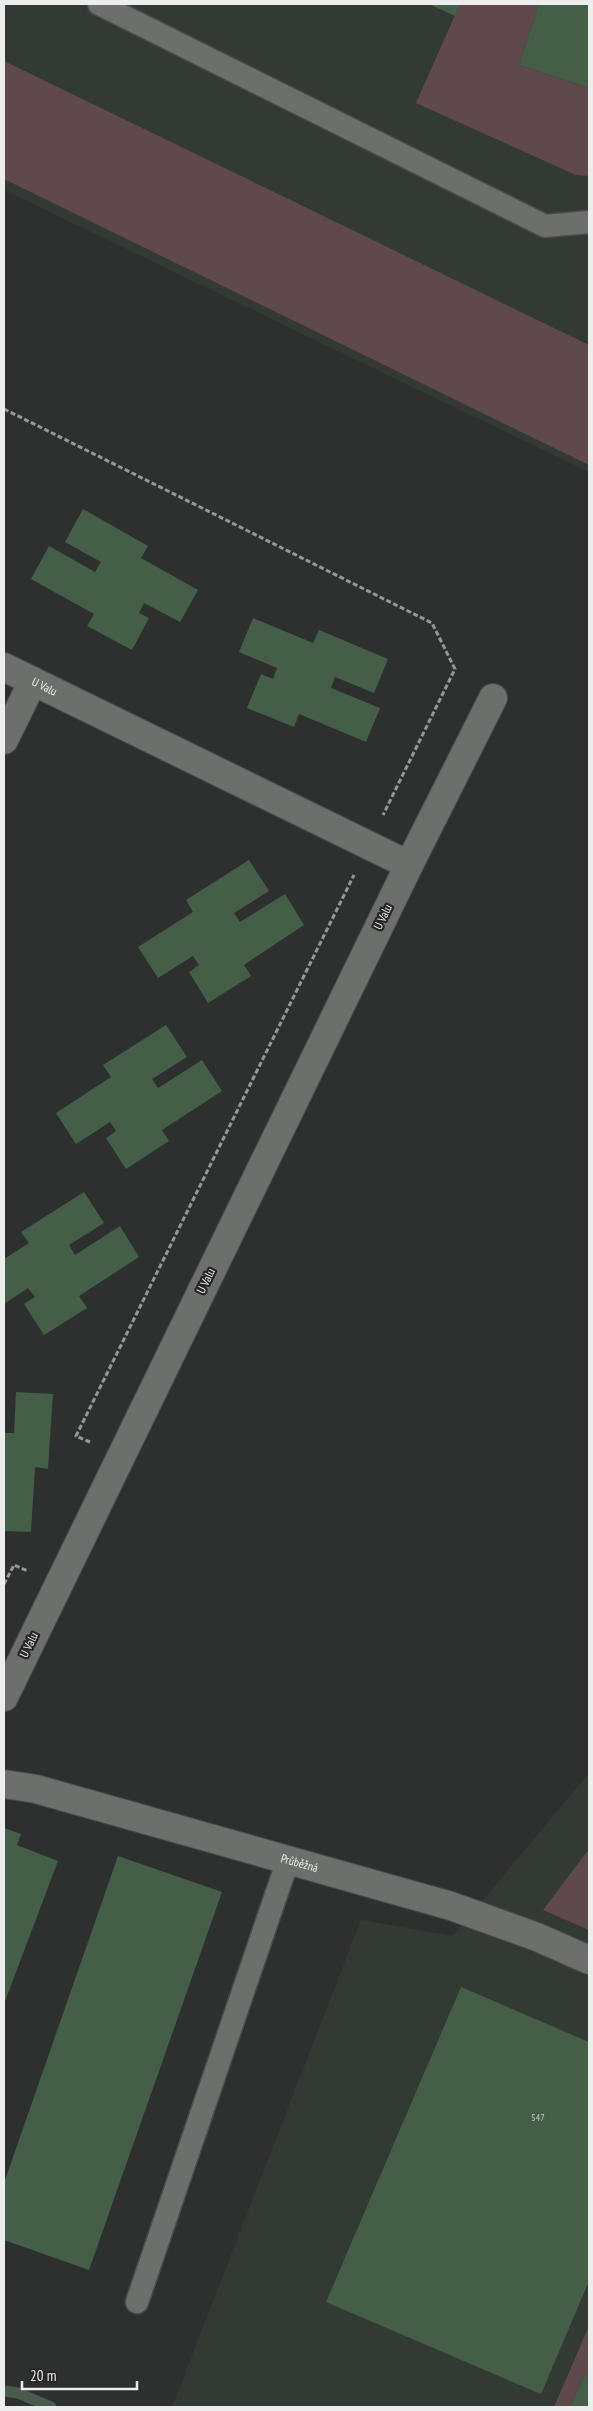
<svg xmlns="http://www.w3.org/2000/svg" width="593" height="2411" viewBox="0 0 593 2411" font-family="'PT Sans Narrow',sans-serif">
	<rect width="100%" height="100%" fill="#2e302f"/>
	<!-- built -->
	<g fill="#333a34">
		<polygon points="4,4 589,4 589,472 4,190"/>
		<polygon points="589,1773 589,2407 172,2407 361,1920 453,1936"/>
	</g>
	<!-- green -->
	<g fill="#5f494c">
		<polygon points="460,4 539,4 519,65 589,88 589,176 576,175 416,103"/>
		<polygon points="4,61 589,345 589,465 4,179"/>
		<polygon points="589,1849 589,1930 543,1910"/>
		<polygon points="589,2326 589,2376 585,2374 570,2407 554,2407"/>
	</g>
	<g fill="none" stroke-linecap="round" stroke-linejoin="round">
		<!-- stream -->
		<polyline stroke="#4a5b4e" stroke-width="11" points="4,2391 18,2393 51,2407"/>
	</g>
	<!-- building -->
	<g fill="#445e48">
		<polygon points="429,4 460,4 455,16"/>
		<polygon points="539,4 589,4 589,88 519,65"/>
		<polygon points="83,509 148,546 141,558 198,590 180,622 144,603 139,613 149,618 132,650 87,626 94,614 31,579 49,546 95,572 101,562 65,542"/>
		<polygon points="253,618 313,643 319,630 388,659 374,693 335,677 331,688 380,708 366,742 299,714 294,727 247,708 261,674 273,679 277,668 239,652"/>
		<polygon points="249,860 269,891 234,913 240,922 285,894 304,925 244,965 251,976 208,1003 189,972 199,965 193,956 158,978 138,947 193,912 186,900"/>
		<polygon points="166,1025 187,1057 152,1079 158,1088 202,1060 222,1091 162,1130 169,1141 126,1169 106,1138 116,1131 110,1122 76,1144 56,1113 111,1077 103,1065"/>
		<polygon points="84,1192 104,1223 69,1245 75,1255 120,1226 139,1257 79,1296 87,1308 44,1335 24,1304 35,1297 28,1288 4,1304 4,1259 29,1243 21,1232"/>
		<polygon points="16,1392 53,1394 48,1469 35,1467 31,1532 4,1531 4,1433 14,1433"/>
		<polygon points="4,1828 21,1834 17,1845 58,1861 4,2004"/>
		<polygon points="118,1856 222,1892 89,2270 4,2240 4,2183"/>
		<polygon points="461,1987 589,2042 589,2281 541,2394 326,2302"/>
		<polygon points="585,2374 589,2376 589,2407 570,2407"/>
	</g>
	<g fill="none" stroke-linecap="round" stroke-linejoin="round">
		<defs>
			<g id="lane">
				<polyline points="99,4 545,226 589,222"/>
				<polyline points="137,2302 288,1860"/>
			</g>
			<g id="street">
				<path id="s1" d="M 4,667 L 409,865 L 4,1697"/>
				<polyline points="4,740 33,681"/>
				<polyline points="409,865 493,698"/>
				<path id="s2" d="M 4,1784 L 36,1789 L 451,1906 L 537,1937 L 589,1960"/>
			</g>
		</defs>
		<!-- lane casing -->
		<use href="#lane" stroke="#4a4b4a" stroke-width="25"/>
		<!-- street casing -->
		<use href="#street" stroke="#4a4b4a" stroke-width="30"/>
		<!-- path -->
		<g stroke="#969796" stroke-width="3" stroke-dasharray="5 2.5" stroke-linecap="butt">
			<polyline points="4,409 432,623 455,669 383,815"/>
			<polyline points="90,1442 76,1436 354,875"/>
			<polyline points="4,1584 14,1565 28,1571"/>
		</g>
		<!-- lane -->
		<use href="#lane" stroke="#6d6f6d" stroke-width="22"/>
		<!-- street -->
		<use href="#street" stroke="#6d6f6d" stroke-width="28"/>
	</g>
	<g text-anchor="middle" stroke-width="4.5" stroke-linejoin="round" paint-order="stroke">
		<!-- number labels -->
		<g font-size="10" fill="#c2c9c3">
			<text x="538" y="2121">547</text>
		</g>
		<!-- street labels -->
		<g font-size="12" fill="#ecedec" stroke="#252625">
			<text dy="4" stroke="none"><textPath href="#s1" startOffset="45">U Valu</textPath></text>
			<text transform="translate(383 917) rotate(-64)" y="4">U Valu</text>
			<text transform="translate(206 1281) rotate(-64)" y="4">U Valu</text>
			<text transform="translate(29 1645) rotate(-64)" y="4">U Valu</text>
			<text dy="4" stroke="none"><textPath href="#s2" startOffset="306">Průběžná</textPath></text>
		</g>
	</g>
	<!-- border -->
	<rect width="593" height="2411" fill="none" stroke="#ecedec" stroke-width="10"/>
	<!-- scale -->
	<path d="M22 2381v8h115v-8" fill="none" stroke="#ecedec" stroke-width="2.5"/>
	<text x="30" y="2381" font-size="15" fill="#ecedec" stroke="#252625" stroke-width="4" paint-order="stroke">20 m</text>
</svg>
